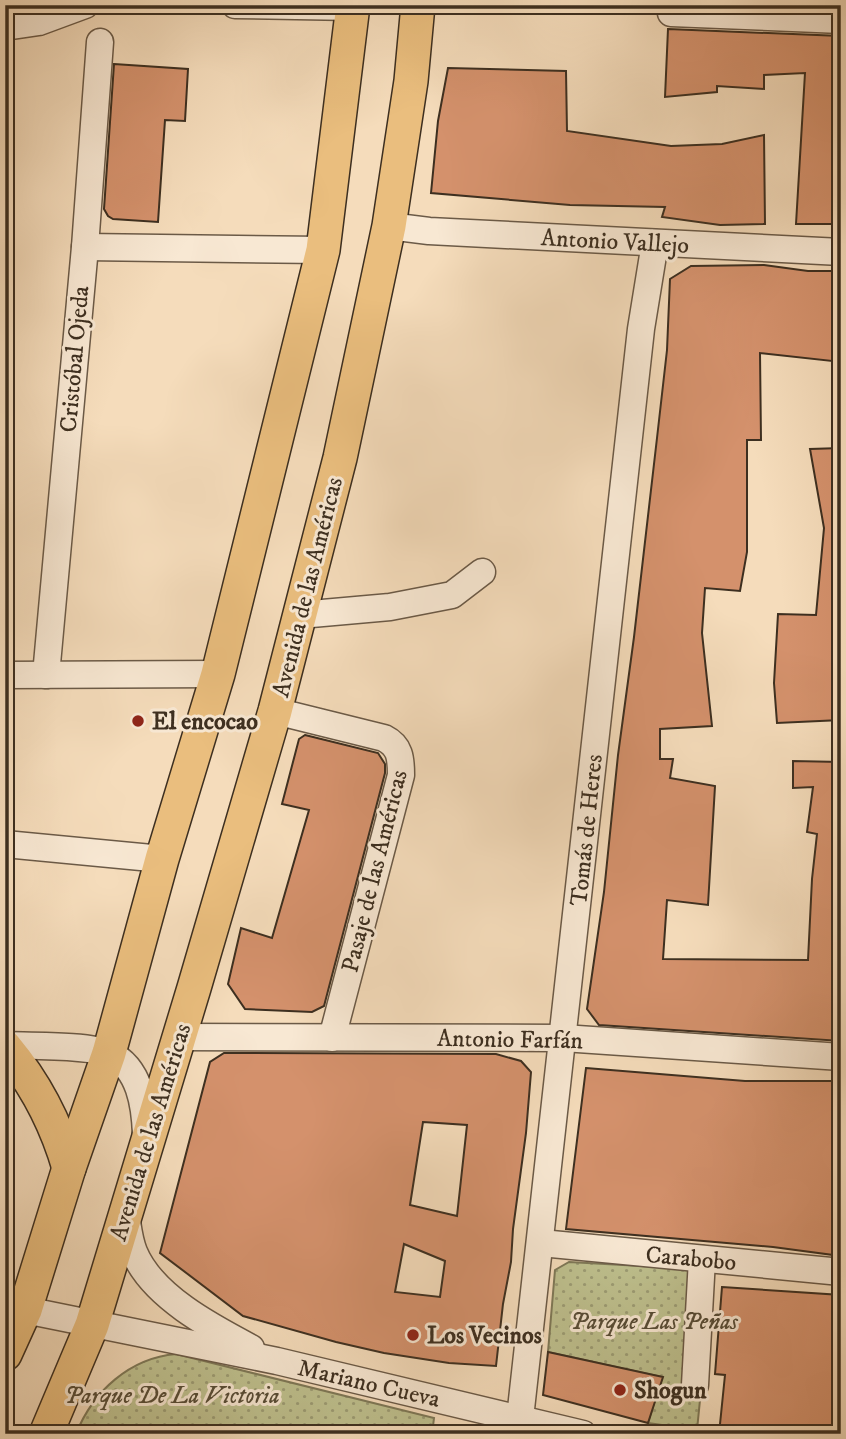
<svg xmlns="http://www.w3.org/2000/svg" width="846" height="1439" viewBox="0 0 846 1439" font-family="'IM FELL DW Pica',serif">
	<defs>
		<pattern id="green-dots" width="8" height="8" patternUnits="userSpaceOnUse" patternTransform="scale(1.75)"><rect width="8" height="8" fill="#bec08e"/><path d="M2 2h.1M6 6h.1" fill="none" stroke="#9c9c74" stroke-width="1.8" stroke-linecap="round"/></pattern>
	</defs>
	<rect width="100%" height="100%" fill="#f5dcbb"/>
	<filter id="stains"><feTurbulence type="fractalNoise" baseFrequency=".00286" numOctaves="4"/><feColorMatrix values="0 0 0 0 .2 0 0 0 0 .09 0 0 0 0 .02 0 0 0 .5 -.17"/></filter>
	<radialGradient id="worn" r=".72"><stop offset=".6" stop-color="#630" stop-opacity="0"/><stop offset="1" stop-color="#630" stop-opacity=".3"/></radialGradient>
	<!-- green -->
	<g fill="url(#green-dots)" stroke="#7e7857" stroke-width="2">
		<polygon points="569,1262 713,1270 697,1430 648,1423 662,1377 548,1352 555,1270"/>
		<path d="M 176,1354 L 434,1418 L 432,1434 L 76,1434 C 93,1391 130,1358 176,1354 Z"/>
	</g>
	<!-- building -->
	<g fill="#d4916c" stroke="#3d2f20" stroke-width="2" fill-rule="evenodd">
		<polygon points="668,29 841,36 841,224 796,224 805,73 764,75 764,89 717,86 717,92 665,97"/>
		<polygon points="114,64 188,69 185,121 165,120 158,222 113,219 108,216 104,209"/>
		<polygon points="448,68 566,71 567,131 671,146 722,144 764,135 765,224 720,225 662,217 665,207 570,205 431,193 438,121"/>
		<polygon points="764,265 808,271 841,271 841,362 760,353 761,440 747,440 747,552 740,591 705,588 702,633 712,726 660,729 660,759 673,759 670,778 715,786 708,905 667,900 663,959 808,960 812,879 817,834 807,832 813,787 793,788 793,761 841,762 841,1041 599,1025 587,1009 604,892 618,755 634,637 657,438 667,350 670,279 691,266"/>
		<polygon points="841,448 841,720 777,723 774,683 778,614 816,615 824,528 810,449"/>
		<polygon points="305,735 378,753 385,764 385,773 324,1006 312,1012 245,1009 228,984 241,928 272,938 309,810 282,804 299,739"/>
		<path d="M 224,1053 L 496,1054 L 521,1061 L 531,1072 L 526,1133 L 513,1229 L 511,1262 L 503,1304 L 496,1366 L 449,1363 L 384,1353 L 336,1342 L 243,1316 L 160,1253 L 210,1062 ZM 423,1122 L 467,1125 L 457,1216 L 410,1205 ZM 404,1244 L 445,1261 L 440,1297 L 395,1292 Z"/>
		<polygon points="586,1068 745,1081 841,1081 841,1256 773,1247 566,1229"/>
		<polygon points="722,1287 841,1295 841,1434 719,1434 725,1375 715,1374"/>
		<polygon points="548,1352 663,1377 648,1423 543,1395"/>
	</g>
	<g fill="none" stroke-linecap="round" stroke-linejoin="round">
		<defs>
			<g id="minor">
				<polyline points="235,5 353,7"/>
				<polyline points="671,13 841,20"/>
				<polyline points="5,27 39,22 85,5"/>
				<polyline points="389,226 429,231 841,252"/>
				<polyline points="85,247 323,250"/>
				<polyline points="300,615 390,607 452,595 482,572"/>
				<polyline points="5,675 218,674"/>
				<polyline points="46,675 85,247 100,42"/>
				<path d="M 275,711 L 384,738 C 400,746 401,758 401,775 L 332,1038"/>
				<polyline points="5,844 162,859"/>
				<polyline points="178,1037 563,1038 841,1057"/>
				<path d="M 5,1045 C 28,1046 92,1045 110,1054 C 140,1068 145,1106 146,1135"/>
				<path d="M 126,1215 C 128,1227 129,1240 134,1252 C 152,1296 211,1327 251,1348"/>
				<polyline points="541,1243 841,1272"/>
				<polyline points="25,1310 277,1361 583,1434"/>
				<polyline points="695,1385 702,1259"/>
				<polyline points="520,1418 641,329 655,243"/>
			</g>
			<g id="major">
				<path d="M 5,1047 C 36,1084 56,1123 69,1168"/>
				<polyline points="5,1354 25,1310 69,1168 109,1053 162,859 218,674 323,250 353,5"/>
				<polyline points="46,1434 92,1325 194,988 275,711 340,458 389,226 411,81 418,5"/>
			</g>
		</defs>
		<!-- minor casing -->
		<use href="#minor" stroke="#6b5a47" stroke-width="29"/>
		<!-- major casing -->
		<use href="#major" stroke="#3d2f20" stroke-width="36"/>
		<!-- minor -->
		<use href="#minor" stroke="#f8e8d3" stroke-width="26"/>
		<!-- major -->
		<use href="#major" stroke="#eabe7e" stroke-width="33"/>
	</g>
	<!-- markers -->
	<g fill="#8f2418" stroke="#f8e8d3" stroke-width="2.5">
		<circle cx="138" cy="721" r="7"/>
		<circle cx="413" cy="1335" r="7"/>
		<circle cx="620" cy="1390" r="7"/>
	</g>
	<g text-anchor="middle" stroke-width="6" stroke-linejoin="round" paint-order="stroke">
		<!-- street labels -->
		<g font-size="24" fill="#3d2f20" stroke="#f8e8d3">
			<text transform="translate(615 241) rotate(3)" y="8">Antonio Vallejo</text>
			<text transform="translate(74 359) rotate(-85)" y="8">Cristóbal Ojeda</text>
			<text transform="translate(307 587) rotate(-76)" y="8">Avenida de las Américas</text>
			<text transform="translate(586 830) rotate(-84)" y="8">Tomás de Heres</text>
			<text transform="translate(374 871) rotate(-76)" y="8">Pasaje de las Américas</text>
			<text transform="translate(510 1039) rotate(1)" y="8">Antonio Farfán</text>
			<text transform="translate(150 1132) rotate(-73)" y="8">Avenida de las Américas</text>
			<text transform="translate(691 1258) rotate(5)" y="8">Carabobo</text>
			<text transform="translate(369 1383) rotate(13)" y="8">Mariano Cueva</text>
		</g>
		<!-- poi labels -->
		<g font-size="24" font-weight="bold" fill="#3d2f20" stroke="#f8e8d3" text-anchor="start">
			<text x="152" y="729">El encocao</text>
			<text x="427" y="1343">Los Vecinos</text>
			<text x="634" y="1398">Shogun</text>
		</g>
		<!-- park labels -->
		<g font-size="24" font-style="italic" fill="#574c36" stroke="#f8e8d3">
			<text x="654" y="1329">Parque Las Peñas</text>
			<text x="172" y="1403">Parque De La Victoria</text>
		</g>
	</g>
	<!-- margin -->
	<rect width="846" height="1439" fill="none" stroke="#f5dcbb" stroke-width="28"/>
	<rect x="7" y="7" width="832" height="1425" fill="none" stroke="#3d2f20" stroke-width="3.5"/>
	<rect x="14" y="14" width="818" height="1411" fill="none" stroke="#3d2f20" stroke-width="2"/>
	<rect width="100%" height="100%" filter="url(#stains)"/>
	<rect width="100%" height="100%" fill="url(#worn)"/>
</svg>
